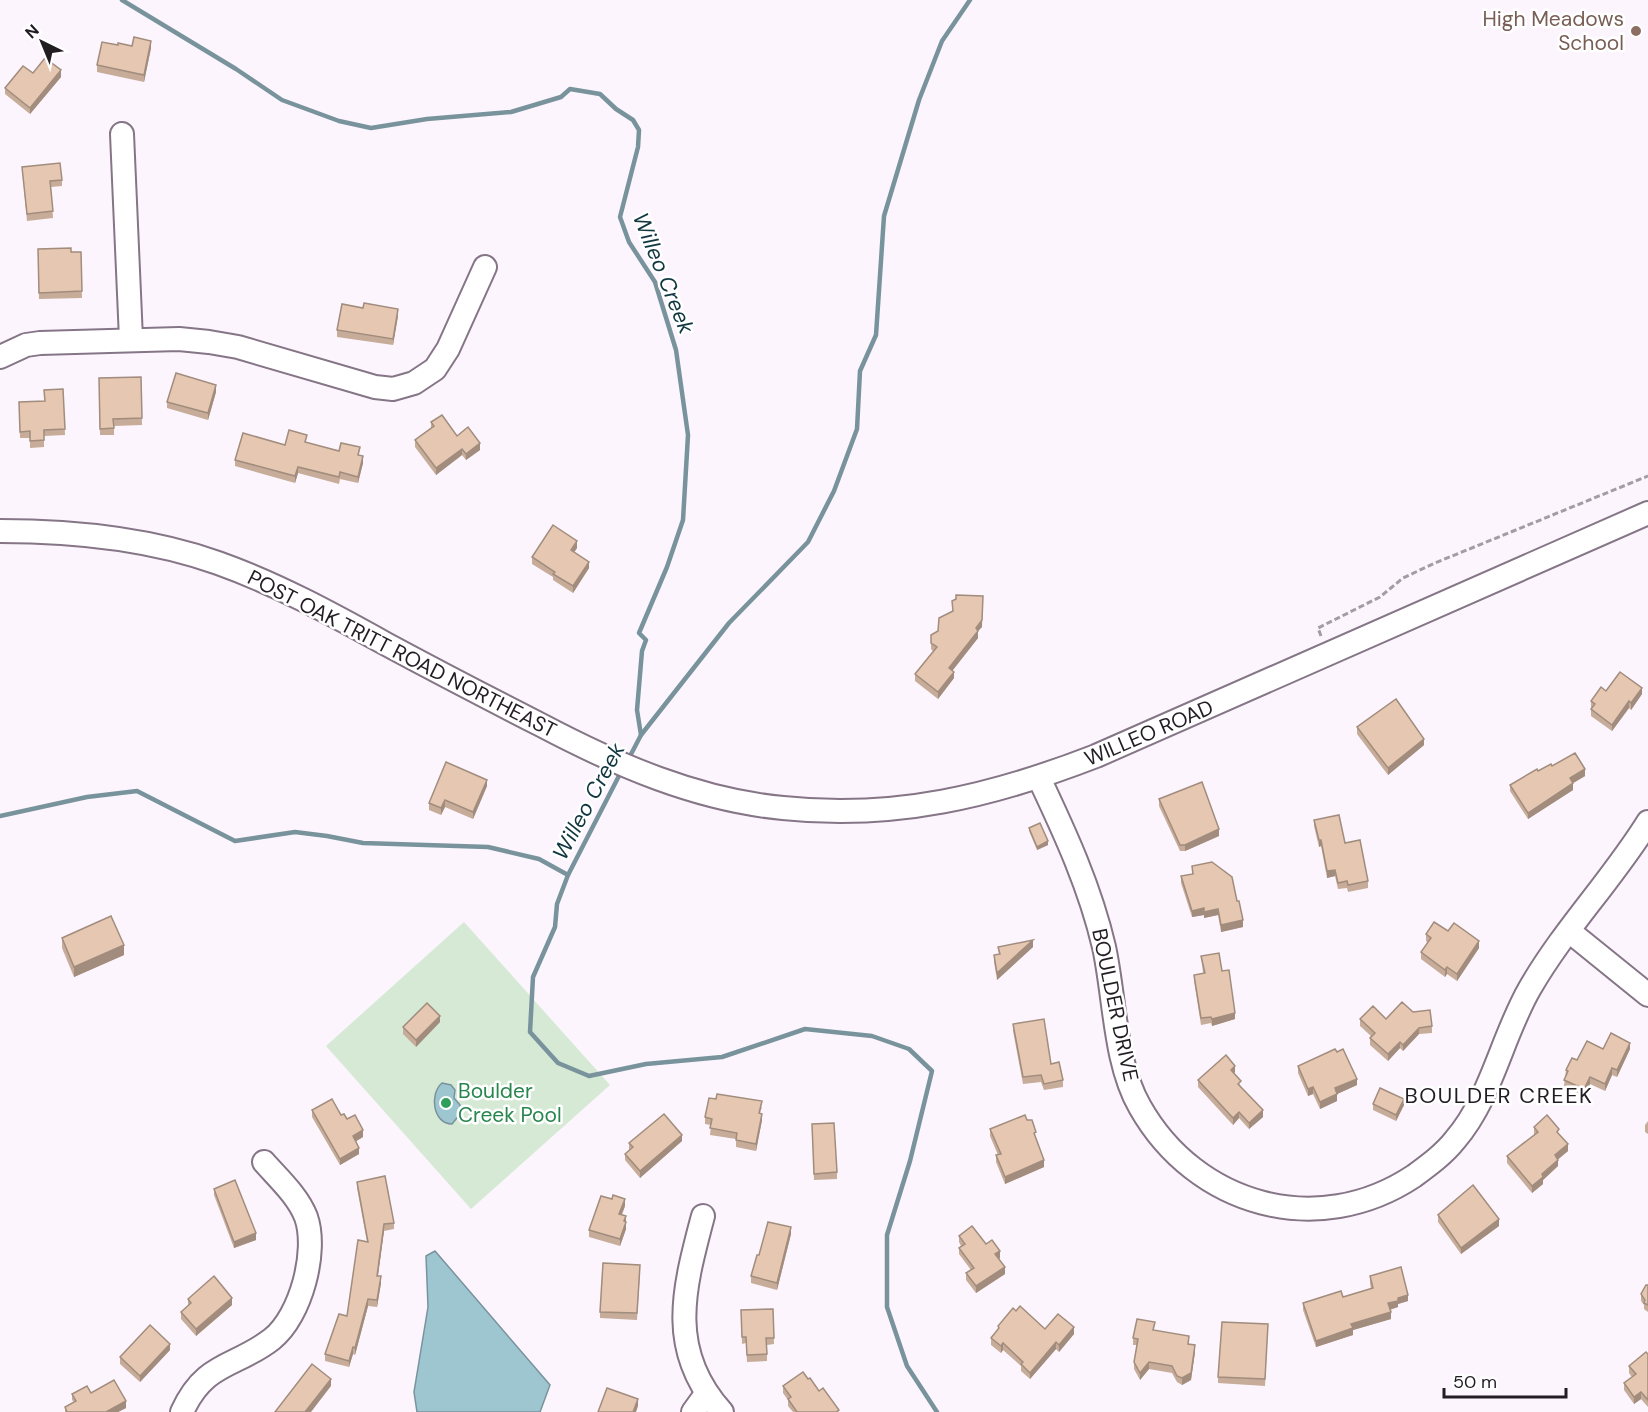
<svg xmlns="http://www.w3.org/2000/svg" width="1648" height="1412" viewBox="0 0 1648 1412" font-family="'DM Sans',sans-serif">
	<rect width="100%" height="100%" fill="#fcf5fd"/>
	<!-- green -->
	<polygon fill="#d5e9d5" points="464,922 610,1085 471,1209 326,1046"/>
	<!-- water -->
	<g fill="#9ec6d1" stroke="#79939d" stroke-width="1.5">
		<path d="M 442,1083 L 451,1085 L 455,1090 L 454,1098 L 460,1105 L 461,1113 L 452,1124 C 433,1124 429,1094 442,1083 Z"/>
		<polygon points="435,1251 550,1385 540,1412 417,1412 414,1392 428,1307 426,1256"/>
	</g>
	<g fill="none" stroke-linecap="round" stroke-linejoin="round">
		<!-- stream -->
		<g stroke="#79939d" stroke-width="4.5">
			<polyline points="122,0 236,69 282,100 339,121 371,128 427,119 511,112 561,97 570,89 600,94 616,109 633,120 639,130 638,147 620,217 629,242 655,282 676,350 688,435 683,520 667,567 639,633 646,640 642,651 637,710 641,735 628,760"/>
			<polyline points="641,735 729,623 808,542 834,491 857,429 860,371 876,335 884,216 919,100 942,41 970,0"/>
			<polyline points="622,770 568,875 557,904 555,927 533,977 530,1032 558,1063 589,1076 646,1064 722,1057 805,1029 872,1036 909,1049 932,1071 910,1161 887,1235 887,1307 907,1366 937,1412"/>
			<polyline points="0,816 87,797 137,791 235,841 295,832 327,836 363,843 488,847 539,859 568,875"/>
		</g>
		<defs>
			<g id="minor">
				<polyline points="122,134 131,339"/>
				<polyline points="0,357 26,345 40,343 179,339 209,342 238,347 375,387 393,389 414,383 435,369 448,349 485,267"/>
				<path d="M 0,531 C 74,531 148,538 218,563 C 277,584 332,614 386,644 C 438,672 490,699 541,725 C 617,765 697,800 783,808 C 895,820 993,796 1096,756 L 1648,513"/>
				<path d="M 1039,778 C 1065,833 1090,887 1104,947 C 1115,997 1114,1062 1140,1107 C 1196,1206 1318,1240 1414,1176 C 1429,1165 1444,1154 1455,1140 C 1492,1097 1502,1036 1530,988 C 1564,929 1612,880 1648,822"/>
				<polyline points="1569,931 1648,995"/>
				<path d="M 703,1216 C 684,1288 666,1350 722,1412"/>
				<path d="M 182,1412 C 205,1361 235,1368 272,1339 C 301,1316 318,1251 306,1217 C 298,1196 278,1178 264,1162"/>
				<polyline points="693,1412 706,1394"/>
			</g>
		</defs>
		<!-- minor casing -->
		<use href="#minor" stroke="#857587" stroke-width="26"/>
		<!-- path -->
		<polyline stroke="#a29ca3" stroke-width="3" stroke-dasharray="6 3" stroke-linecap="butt" points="1321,636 1318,628 1380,597 1403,578 1435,563 1648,476"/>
		<!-- minor -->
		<use href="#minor" stroke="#fff" stroke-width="22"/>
	</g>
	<!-- wall -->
	<g fill="#c6ac99">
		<polygon points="118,45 151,48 144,82 97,72 97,65"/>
		<polygon points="33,73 61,77 30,114 5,94 5,88"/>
		<polygon points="22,167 62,180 62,186 51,187 53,218 27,221"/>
		<polygon points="38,249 71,252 81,252 82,298 39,299"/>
		<polygon points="398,316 393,345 337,337 337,330"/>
		<polygon points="141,377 142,425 114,426 114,435 100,435 99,378"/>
		<polygon points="63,389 65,435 44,436 44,447 30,448 30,438 20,438 19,402 45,401"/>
		<polygon points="216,392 208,420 167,408 167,402"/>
		<polygon points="431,422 457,436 480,450 466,460 462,455 436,475 415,447 415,440 431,428"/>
		<polygon points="307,443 359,455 363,463 358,483 340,479 339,484 298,473 295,483 235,466 235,460 285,445"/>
		<polygon points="577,548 574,552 589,568 573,593 553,580 553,577 532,564 532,557"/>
		<polygon points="982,627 978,631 978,638 952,671 954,678 938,699 915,681 915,674 933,651 931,649 931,635 938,631"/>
		<polygon points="1606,691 1642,694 1631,710 1629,708 1612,731 1591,716 1591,709 1592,708 1591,707 1591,701"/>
		<polygon points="1357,727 1424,745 1388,775 1357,734"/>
		<polygon points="1552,766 1585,776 1573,783 1573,790 1528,819 1510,791 1510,785"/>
		<polygon points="487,786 473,819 445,807 441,815 429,810 429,803"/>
		<polygon points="1159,799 1219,836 1185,851 1180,851 1159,806"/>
		<polygon points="1314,820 1345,843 1368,881 1368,888 1348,892 1347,888 1338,889 1335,876 1327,878 1321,846 1319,847 1314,826"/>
		<polygon points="1029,828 1048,845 1037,850 1029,831"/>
		<polygon points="1192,866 1243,927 1221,932 1218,915 1204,918 1204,915 1192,917 1181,883 1181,876 1192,874"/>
		<polygon points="1448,931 1479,948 1457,981 1447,974 1445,977 1421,959 1421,952 1428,943 1426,941 1426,934"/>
		<polygon points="62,938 124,955 74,977 62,948"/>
		<polygon points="998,947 1033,947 997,980 994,962 994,955 999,954"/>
		<polygon points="1201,956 1222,971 1235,1019 1212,1026 1211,1023 1201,1025 1194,981 1194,975 1203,973"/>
		<polygon points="1413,1012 1432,1026 1432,1033 1419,1034 1403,1051 1400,1048 1388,1061 1370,1045 1370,1038 1371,1036 1360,1026 1360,1019 1386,1019"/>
		<polygon points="440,1022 416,1047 403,1034 403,1027"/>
		<polygon points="1013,1024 1051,1064 1063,1080 1063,1087 1044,1090 1041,1082 1023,1084 1013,1031"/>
		<polygon points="1603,1049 1630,1049 1617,1077 1612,1075 1605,1091 1590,1084 1584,1096 1564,1086 1566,1070 1577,1060"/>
		<polygon points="1298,1066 1357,1085 1337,1094 1337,1101 1320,1109 1313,1094 1308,1096 1298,1073"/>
		<polygon points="1235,1072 1234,1073 1241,1087 1263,1117 1249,1129 1239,1118 1233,1125 1198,1087 1198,1080"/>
		<polygon points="1373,1104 1404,1105 1396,1121 1373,1110"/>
		<polygon points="762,1107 760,1113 762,1120 756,1151 736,1147 736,1139 710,1135 711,1125 705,1124 705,1117"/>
		<polygon points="312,1110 341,1115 347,1119 363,1137 356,1141 359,1154 340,1165 312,1117"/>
		<polygon points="1648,1121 1648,1134 1645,1132 1645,1125"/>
		<polygon points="812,1124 837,1172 837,1179 814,1180"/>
		<polygon points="1534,1127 1559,1135 1568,1151 1558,1159 1558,1166 1543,1180 1543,1184 1532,1193 1507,1163 1507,1156 1534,1135"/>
		<polygon points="990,1129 1036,1139 1044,1167 1005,1184 996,1162 996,1155 998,1155 990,1136"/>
		<polygon points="682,1141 640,1178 625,1160 625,1154 629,1150 629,1143"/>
		<polygon points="357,1182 394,1223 394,1229 384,1231 378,1276 381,1283 377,1307 368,1306 355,1355 353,1354 349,1367 325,1361 325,1354 347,1316 367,1242 357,1188"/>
		<polygon points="214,1189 256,1240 234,1248 214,1195"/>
		<polygon points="625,1206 622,1215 626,1222 626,1229 620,1246 589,1237 589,1230"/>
		<polygon points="1438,1215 1499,1226 1461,1254 1438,1222"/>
		<polygon points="791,1234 777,1290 751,1283 751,1276 759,1255"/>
		<polygon points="959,1236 986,1244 1000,1258 999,1259 1005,1274 976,1293 966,1280 966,1273 971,1270 959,1254 959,1248 961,1246 959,1242"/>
		<polygon points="640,1272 637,1320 600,1318 600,1312"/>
		<polygon points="1370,1276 1408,1301 1398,1304 1398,1307 1390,1310 1391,1319 1353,1330 1353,1335 1316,1347 1303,1310 1303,1303 1343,1297 1371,1289 1370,1283"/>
		<polygon points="1648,1285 1648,1312 1644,1309 1644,1305 1641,1301 1641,1294"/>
		<polygon points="188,1299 232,1305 196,1336 181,1319 181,1312 188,1306"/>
		<polygon points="773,1309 774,1344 767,1345 767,1361 747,1362 746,1343 742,1344 741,1310"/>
		<polygon points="1016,1311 1045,1329 1074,1334 1059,1352 1056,1349 1030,1379 1021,1371 1021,1366 1003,1350 1001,1353 991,1345 991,1338 998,1330 998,1326"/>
		<polygon points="1268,1324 1265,1386 1218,1383 1218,1377"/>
		<polygon points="1154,1330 1189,1344 1195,1352 1191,1380 1182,1385 1177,1382 1172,1373 1149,1369 1140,1380 1134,1369 1134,1362 1137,1345 1133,1345 1133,1338"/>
		<polygon points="170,1350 140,1382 120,1364 120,1357"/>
		<polygon points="1648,1354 1648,1407 1641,1399 1634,1404 1624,1390 1624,1383 1632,1377 1629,1373 1629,1366"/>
		<polygon points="808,1379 839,1412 793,1412 788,1406 788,1400 783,1393 783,1386"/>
		<polygon points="91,1393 126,1408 118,1412 65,1412 65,1407 74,1402 72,1400 72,1394"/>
	</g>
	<!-- shaded-wall -->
	<g fill="#a18c7d">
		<polygon points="151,41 151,48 144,82 144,75"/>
		<polygon points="61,70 61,77 30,114 30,108"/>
		<polygon points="398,309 398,316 393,345 393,339"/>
		<polygon points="216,385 216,392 208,420 208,413"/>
		<polygon points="480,443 480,450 466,460 466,454"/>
		<polygon points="462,449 462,455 436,475 436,468"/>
		<polygon points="363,456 363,463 358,483 358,477"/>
		<polygon points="298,467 298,473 295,483 295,476"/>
		<polygon points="577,541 577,548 571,557 571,550"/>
		<polygon points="589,562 589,568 573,593 573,586"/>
		<polygon points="983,596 982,627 978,631 978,638 949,675 949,668 976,628"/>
		<polygon points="954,672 954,678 938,699 938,692"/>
		<polygon points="1642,688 1642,694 1631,710 1631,703"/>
		<polygon points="1629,701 1629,708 1612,731 1612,725"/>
		<polygon points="1424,739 1424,745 1388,775 1388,768"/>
		<polygon points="1585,769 1585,776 1570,785 1570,778"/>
		<polygon points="487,780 487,786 473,819 473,812"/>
		<polygon points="1573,783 1573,790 1528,819 1528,813"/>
		<polygon points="445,800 445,807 441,815 441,808"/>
		<polygon points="1219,829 1219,836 1185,851 1185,845"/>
		<polygon points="1319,840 1321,840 1321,846 1319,847"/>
		<polygon points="1048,841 1048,845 1037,850 1037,847"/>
		<polygon points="1335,870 1335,876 1327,878 1327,871"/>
		<polygon points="1204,908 1204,915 1192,917 1192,911"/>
		<polygon points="1218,909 1218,915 1204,918 1204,912"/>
		<polygon points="1243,920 1243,927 1221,932 1221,925"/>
		<polygon points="1033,940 1033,947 997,980 997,973"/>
		<polygon points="1479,941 1479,948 1457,981 1457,974"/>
		<polygon points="124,945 124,955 74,977 74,967"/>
		<polygon points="1447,967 1447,974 1445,977 1445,970"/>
		<polygon points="1235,1013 1235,1019 1212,1026 1212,1019"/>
		<polygon points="440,1016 440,1022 416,1047 416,1040"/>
		<polygon points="1419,1028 1419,1034 1403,1051 1403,1045"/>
		<polygon points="1400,1042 1400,1048 1388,1061 1388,1054"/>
		<polygon points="1630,1043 1630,1049 1617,1077 1617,1070"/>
		<polygon points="1235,1066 1235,1072 1231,1076 1231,1070"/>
		<polygon points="1612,1068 1612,1075 1605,1091 1605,1084"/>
		<polygon points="1590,1077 1590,1084 1584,1096 1584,1089"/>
		<polygon points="1357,1079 1357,1085 1335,1095 1335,1088"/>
		<polygon points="1313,1087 1313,1094 1308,1096 1308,1089"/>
		<polygon points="1337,1094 1337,1101 1320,1109 1320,1102"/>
		<polygon points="1404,1099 1404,1105 1396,1121 1396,1115"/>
		<polygon points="1263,1110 1263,1117 1249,1129 1249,1123"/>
		<polygon points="1239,1112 1239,1118 1233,1125 1233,1118"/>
		<polygon points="762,1114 762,1120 756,1151 756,1144"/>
		<polygon points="363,1130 363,1137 353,1143 353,1136"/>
		<polygon points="682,1135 682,1141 640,1178 640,1171"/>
		<polygon points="1568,1144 1568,1151 1555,1162 1555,1155"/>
		<polygon points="359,1148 359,1154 340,1165 340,1159"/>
		<polygon points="1044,1160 1044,1167 1005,1184 1005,1177"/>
		<polygon points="1558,1160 1558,1166 1543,1180 1543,1184 1532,1193 1532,1186 1542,1174"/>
		<polygon points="625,1199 625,1206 619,1220 619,1214"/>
		<polygon points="626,1216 626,1229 620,1246 620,1239"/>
		<polygon points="1499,1219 1499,1226 1461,1254 1461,1248"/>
		<polygon points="384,1224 384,1231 377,1282 377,1276"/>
		<polygon points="791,1227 791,1234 777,1290 777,1283"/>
		<polygon points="256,1233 256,1240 234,1248 234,1242"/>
		<polygon points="1000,1251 1000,1258 995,1261 995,1254"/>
		<polygon points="1005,1267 1005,1274 976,1293 976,1286"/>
		<polygon points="381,1276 381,1283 377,1307 377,1300"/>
		<polygon points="1408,1295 1408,1301 1398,1304 1398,1307 1388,1310 1388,1303 1398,1298"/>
		<polygon points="232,1298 232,1305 196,1336 196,1329"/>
		<polygon points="368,1299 368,1306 355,1355 355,1348"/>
		<polygon points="1391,1312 1391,1319 1353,1330 1353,1335 1316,1347 1316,1341 1351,1324"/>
		<polygon points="1074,1327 1074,1334 1059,1352 1059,1345"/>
		<polygon points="1056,1342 1056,1349 1030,1379 1030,1373"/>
		<polygon points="1003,1343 1003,1350 1001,1353 1001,1346"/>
		<polygon points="170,1344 170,1350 140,1382 140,1376"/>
		<polygon points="1195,1345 1195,1352 1191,1380 1182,1385 1182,1378"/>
		<polygon points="353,1347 353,1354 349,1367 349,1361"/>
		<polygon points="1149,1362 1149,1369 1140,1380 1140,1373"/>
		<polygon points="331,1379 331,1386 311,1412 305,1412"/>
		<polygon points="1641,1392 1641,1399 1634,1404 1634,1397"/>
		<polygon points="638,1399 638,1406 636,1412 633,1412"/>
		<polygon points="126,1401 126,1408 118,1412 106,1412"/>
	</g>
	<!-- building -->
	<g fill="#e6c8b2" stroke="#a18c7d" stroke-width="1.5">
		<polygon points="134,37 151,41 144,75 97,65 102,42 118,45 118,43 132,46"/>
		<polygon points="45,58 61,70 30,108 5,88 23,66 33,73"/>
		<polygon points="60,163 62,180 50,181 53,211 27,214 22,167"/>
		<polygon points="71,248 71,252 81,252 82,291 39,293 38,249"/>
		<polygon points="364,303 398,309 393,339 337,330 342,304 363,308"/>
		<polygon points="176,373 216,385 208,413 167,402"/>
		<polygon points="141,377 142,418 113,419 114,428 100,429 99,378"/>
		<polygon points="63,389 65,429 44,430 44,440 30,441 30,431 20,432 19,402 45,401 44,390"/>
		<polygon points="442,415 457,436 468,427 480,443 466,454 462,449 436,468 415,440 434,426 431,422"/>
		<polygon points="289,430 307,435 305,442 339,451 341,443 360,447 358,455 363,456 358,477 340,472 339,477 298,467 295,476 235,460 243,433 285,445"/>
		<polygon points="553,525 577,541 571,550 589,562 573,586 553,574 555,572 532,557"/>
		<polygon points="956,595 983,596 982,620 976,628 978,631 949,668 954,672 938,692 915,674 937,647 931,643 931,635 938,631 939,618 953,611 952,601 956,599"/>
		<polygon points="1620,672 1642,688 1631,703 1629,701 1612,725 1591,709 1595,704 1591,701 1601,687 1606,691"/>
		<polygon points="1396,699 1424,739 1388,768 1357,727"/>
		<polygon points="1575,753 1585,769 1570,778 1573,783 1528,813 1510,785 1537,769 1538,771 1551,764 1552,766"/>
		<polygon points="446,762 487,780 473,812 445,800 441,808 429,803"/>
		<polygon points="1202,782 1219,829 1185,845 1180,845 1159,799"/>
		<polygon points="1339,815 1345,843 1360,840 1368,881 1348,885 1347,881 1338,883 1335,870 1327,871 1321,840 1319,840 1314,820"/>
		<polygon points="1040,823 1048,841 1037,847 1029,828"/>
		<polygon points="1212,862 1232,877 1237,901 1239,901 1243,920 1221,925 1218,909 1204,912 1204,908 1192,911 1181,876 1193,874 1192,866"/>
		<polygon points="111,916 124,945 74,967 62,938"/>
		<polygon points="1434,922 1448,931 1454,923 1479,941 1457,974 1447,967 1445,970 1421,952 1431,938 1426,934"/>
		<polygon points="1033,940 997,973 994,955 1000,954 998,947"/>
		<polygon points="1219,953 1222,971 1229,970 1235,1013 1212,1019 1211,1017 1201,1018 1194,975 1205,973 1201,956"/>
		<polygon points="1402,1002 1413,1012 1430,1010 1432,1026 1419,1028 1403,1045 1400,1042 1388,1054 1370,1038 1375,1033 1360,1019 1373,1006 1386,1019"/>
		<polygon points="427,1003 440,1016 416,1040 403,1027"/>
		<polygon points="1044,1019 1051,1064 1059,1062 1063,1080 1044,1084 1041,1075 1023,1077 1013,1024"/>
		<polygon points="1611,1033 1630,1043 1617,1070 1612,1068 1605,1084 1590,1077 1584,1089 1564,1080 1568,1071 1566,1070 1572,1058 1577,1060 1587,1041 1603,1049"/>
		<polygon points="1335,1049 1337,1052 1343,1049 1357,1079 1335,1088 1337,1094 1320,1102 1313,1087 1308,1089 1298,1066"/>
		<polygon points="1226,1055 1235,1066 1231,1070 1241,1081 1238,1084 1263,1110 1249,1123 1239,1112 1233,1118 1198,1080"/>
		<polygon points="1380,1088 1404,1099 1396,1115 1373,1104"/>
		<polygon points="717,1094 762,1101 759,1113 762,1114 756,1144 736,1140 737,1133 710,1128 712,1119 705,1117 709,1098 716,1099"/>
		<polygon points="332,1099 341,1115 344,1114 347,1119 355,1115 363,1130 353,1136 359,1148 340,1159 312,1110"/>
		<polygon points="664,1114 682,1135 640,1171 625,1154 633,1147 629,1143"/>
		<polygon points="1025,1115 1027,1120 1032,1120 1036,1132 1034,1133 1044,1160 1005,1177 996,1155 1001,1154 990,1129"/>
		<polygon points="1547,1115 1559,1129 1557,1132 1568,1144 1555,1155 1558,1160 1542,1174 1543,1177 1532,1186 1507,1156 1538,1132 1534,1127"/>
		<polygon points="834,1123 837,1172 814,1174 812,1124"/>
		<polygon points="385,1176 394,1223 384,1224 377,1276 381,1276 377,1300 368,1299 355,1348 353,1347 349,1361 325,1354 339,1314 347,1316 358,1240 368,1242 357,1182"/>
		<polygon points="235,1180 256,1233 234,1242 214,1189"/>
		<polygon points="1473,1185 1499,1219 1461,1248 1438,1215"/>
		<polygon points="613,1195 625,1199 619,1214 626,1216 624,1221 626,1222 620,1239 589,1230 601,1196 612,1199"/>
		<polygon points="768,1222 791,1227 777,1283 751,1276 757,1255 759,1255"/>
		<polygon points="972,1226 986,1244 992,1240 1000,1251 995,1254 1005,1267 976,1286 966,1273 974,1268 959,1248 965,1244 959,1236"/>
		<polygon points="603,1263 640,1265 637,1313 600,1312"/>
		<polygon points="1401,1267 1408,1295 1398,1298 1398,1301 1388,1303 1391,1312 1351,1324 1353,1328 1316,1341 1303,1303 1341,1291 1343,1297 1373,1288 1370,1276"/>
		<polygon points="214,1276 232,1298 196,1329 181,1312 191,1303 188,1299"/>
		<polygon points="1646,1285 1648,1285 1648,1305 1644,1303 1645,1300 1641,1294"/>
		<polygon points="1020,1306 1045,1329 1058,1314 1074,1327 1059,1345 1056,1342 1030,1373 1021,1364 1023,1362 1003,1343 1001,1346 991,1338 999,1328 998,1326 1013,1308 1016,1311"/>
		<polygon points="773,1309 774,1338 766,1338 767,1354 747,1355 746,1337 742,1337 741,1310"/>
		<polygon points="1137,1319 1155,1322 1153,1330 1189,1336 1188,1344 1195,1345 1191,1373 1182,1378 1177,1376 1172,1366 1149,1362 1140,1373 1134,1362 1138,1339 1133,1338"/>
		<polygon points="1222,1322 1268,1324 1265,1379 1218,1377"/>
		<polygon points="150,1325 170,1344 140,1376 120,1357"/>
		<polygon points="1646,1352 1648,1354 1648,1400 1641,1392 1634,1397 1624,1383 1636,1374 1629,1366"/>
		<polygon points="312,1364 331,1379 305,1412 275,1412"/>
		<polygon points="803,1372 808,1379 810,1378 819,1391 823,1388 839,1410 836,1412 797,1412 788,1399 791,1397 783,1386"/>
		<polygon points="114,1380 126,1401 106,1412 67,1412 65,1407 76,1401 72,1394 87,1386 91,1393"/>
		<polygon points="607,1388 638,1399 633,1412 598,1412"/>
	</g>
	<!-- markers -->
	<circle fill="#8d6e63" stroke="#fff" stroke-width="2" cx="1636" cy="31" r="6"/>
	<circle fill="#2e9e5b" stroke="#fff" stroke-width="2" cx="446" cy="1103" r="6"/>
	<g text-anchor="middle" stroke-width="5" stroke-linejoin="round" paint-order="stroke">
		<!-- education labels -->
		<g font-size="21" fill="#785e54" stroke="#fff" text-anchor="end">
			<text x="1624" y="26">High Meadows<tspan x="1624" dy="24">School</tspan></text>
		</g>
		<!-- street labels -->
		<g font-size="21" fill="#221c23" stroke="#fff">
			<text transform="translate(402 654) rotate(27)" y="7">POST OAK TRITT ROAD NORTHEAST</text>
			<text transform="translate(1149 733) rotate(-23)" y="7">WILLEO ROAD</text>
			<text transform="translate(1115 1005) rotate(78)" y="7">BOULDER DRIVE</text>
		</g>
		<!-- leisure labels -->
		<g font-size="21" fill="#27864d" stroke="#fff" text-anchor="start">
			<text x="458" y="1098">Boulder<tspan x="458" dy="24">Creek Pool</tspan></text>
		</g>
		<!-- water labels -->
		<g font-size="22" font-style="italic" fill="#103740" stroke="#fff">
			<text transform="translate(664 273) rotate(68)" y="8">Willeo Creek</text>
			<text transform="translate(588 801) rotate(-62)" y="8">Willeo Creek</text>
		</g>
		<!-- neighbourhood labels -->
		<g font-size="22" letter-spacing="1.5" fill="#221c23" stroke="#fff">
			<text x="1499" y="1103">BOULDER CREEK</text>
		</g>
	</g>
	<!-- north arrow -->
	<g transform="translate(42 42) rotate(317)" stroke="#ffffff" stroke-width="4.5" paint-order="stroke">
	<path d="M0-4.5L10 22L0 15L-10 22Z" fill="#221c23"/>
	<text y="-9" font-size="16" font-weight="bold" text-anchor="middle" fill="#221c23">N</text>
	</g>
	<!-- scale -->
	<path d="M1444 1388v9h122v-9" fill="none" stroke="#221c23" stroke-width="3"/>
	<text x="1453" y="1388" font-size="18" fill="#221c23" stroke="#ffffff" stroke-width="4.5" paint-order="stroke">50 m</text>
</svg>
